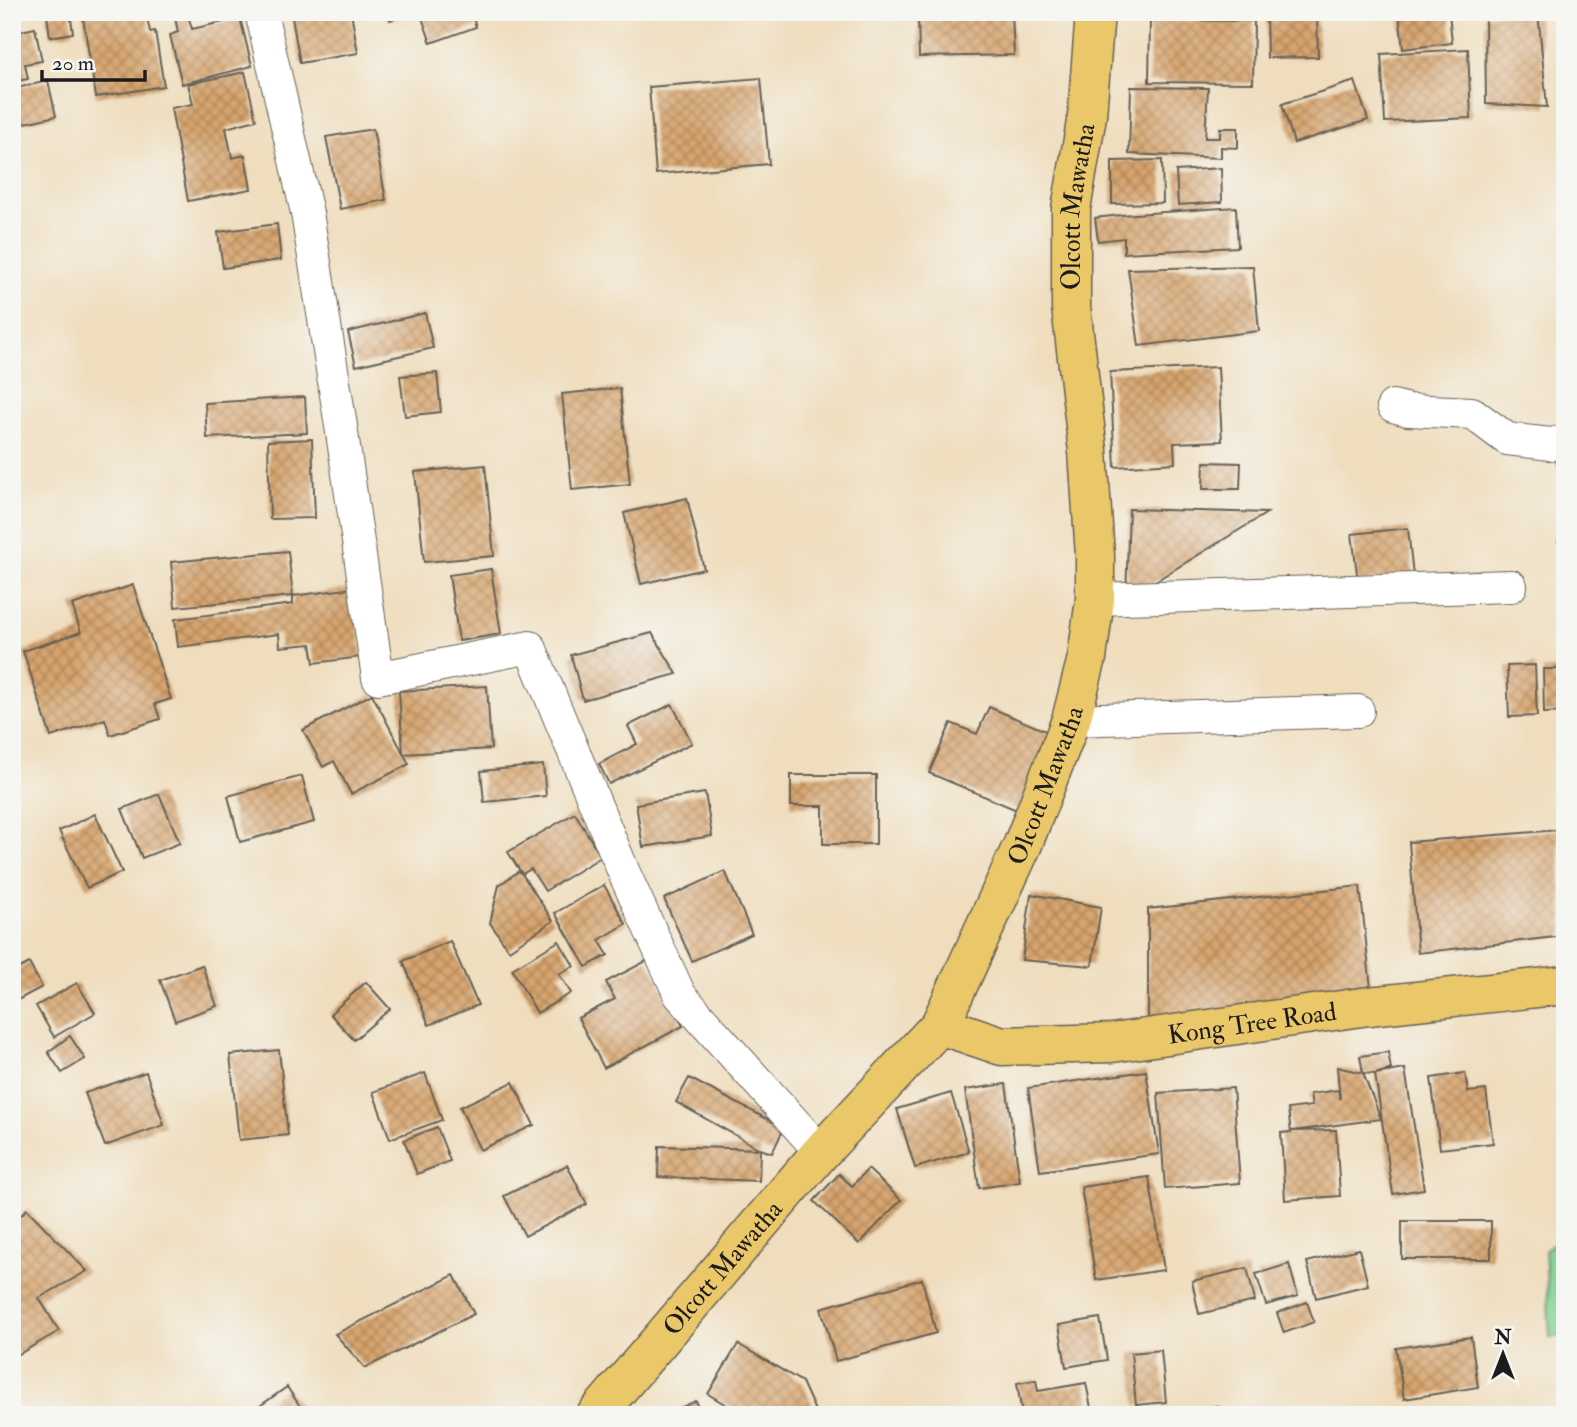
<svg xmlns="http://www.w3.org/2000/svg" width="1577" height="1427" viewBox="0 0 1577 1427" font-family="'IM FELL Double Pica',serif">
	<defs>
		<pattern id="building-cross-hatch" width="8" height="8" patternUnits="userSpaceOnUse" patternTransform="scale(1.75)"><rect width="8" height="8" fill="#d7a46d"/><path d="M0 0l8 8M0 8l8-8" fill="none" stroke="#ae8559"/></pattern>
	</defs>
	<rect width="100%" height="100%" fill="#f6f6f2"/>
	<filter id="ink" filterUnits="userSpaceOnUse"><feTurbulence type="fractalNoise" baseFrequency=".0143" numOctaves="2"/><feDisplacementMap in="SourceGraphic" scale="14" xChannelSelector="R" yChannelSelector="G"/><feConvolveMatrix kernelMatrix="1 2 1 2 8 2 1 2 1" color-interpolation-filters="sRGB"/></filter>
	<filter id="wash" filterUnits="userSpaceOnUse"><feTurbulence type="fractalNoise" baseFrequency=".00686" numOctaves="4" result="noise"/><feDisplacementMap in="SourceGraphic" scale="28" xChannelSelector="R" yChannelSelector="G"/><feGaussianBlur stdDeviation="1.57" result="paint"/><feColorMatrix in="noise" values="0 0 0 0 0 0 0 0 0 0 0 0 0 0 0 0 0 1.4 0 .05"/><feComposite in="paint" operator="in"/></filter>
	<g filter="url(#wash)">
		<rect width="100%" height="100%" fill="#efddbd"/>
		<!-- green -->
		<polygon fill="#7ed092" stroke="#4d7657" stroke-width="2" points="1565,1234 1565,1334 1550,1338 1545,1250"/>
		<g id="blocks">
			<!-- building -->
			<g fill="url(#building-cross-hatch)">
				<polygon points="70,12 73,33 50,37 47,15"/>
				<polygon points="82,12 146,12 150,32 155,31 164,86 96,97"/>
				<polygon points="291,12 351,12 358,53 300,63"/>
				<polygon points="387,12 410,12 410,13 390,20"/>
				<polygon points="420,12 489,12 489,13 473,18 476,27 431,43"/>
				<polygon points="918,12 1012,12 1014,55 919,57"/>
				<polygon points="1399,12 1449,12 1452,43 1403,49"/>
				<polygon points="1513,12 1538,12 1547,107 1486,104 1485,15"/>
				<polygon points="1317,13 1318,57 1267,58 1266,14"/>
				<polygon points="188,15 192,29 240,18 252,66 182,84 170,35 178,32 175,18"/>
				<polygon points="1150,20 1254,21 1253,83 1149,82"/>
				<polygon points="35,28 42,61 25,64 28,79 12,82 12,33"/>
				<polygon points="1468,49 1471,118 1385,122 1381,54"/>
				<polygon points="245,72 256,120 226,128 232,158 245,155 251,189 188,201 171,108 193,104 188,84"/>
				<polygon points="761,78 769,164 656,174 649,87"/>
				<polygon points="48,81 56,116 12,126 12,89"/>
				<polygon points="1355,81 1368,120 1294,143 1282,104"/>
				<polygon points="1131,87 1208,88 1205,138 1220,138 1220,128 1238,128 1238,148 1221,147 1221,158 1129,154"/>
				<polygon points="373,129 386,200 340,209 326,137"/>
				<polygon points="1162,160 1163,203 1112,204 1112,161"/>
				<polygon points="1221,168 1222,202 1178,205 1176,171"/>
				<polygon points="1236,207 1238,247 1124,253 1124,238 1098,241 1095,218 1121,215"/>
				<polygon points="277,224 281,260 223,268 218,232"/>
				<polygon points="1253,266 1259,331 1139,346 1128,269"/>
				<polygon points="425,313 433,348 356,366 348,332"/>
				<polygon points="1218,367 1222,441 1174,443 1175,463 1115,467 1110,372"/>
				<polygon points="437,373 441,412 405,416 400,376"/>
				<polygon points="620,388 630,484 572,490 562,394"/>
				<polygon points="305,397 307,433 207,438 205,403"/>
				<polygon points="312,439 315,518 270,519 268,441"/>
				<polygon points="1565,445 1565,486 1564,486 1552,446"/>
				<polygon points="1204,462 1241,463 1240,489 1203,489"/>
				<polygon points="485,465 494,556 424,562 415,472"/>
				<polygon points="687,498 704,569 641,584 624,513"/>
				<polygon points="1129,509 1267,513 1126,599"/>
				<polygon points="1408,528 1413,576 1358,582 1352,534"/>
				<polygon points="1558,541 1565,541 1565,562 1564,562"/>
				<polygon points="288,551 293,596 175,607 171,562"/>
				<polygon points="491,569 501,634 459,641 449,575"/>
				<polygon points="133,585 171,699 155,704 160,719 110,735 105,719 51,737 23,651 81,632 72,605"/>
				<polygon points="354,588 362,657 314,663 311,644 280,647 279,634 178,647 175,619 293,604 293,596"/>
				<polygon points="652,633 677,674 583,700 571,655"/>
				<polygon points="1535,665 1537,716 1509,717 1507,666"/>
				<polygon points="1543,669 1565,669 1565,712 1544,713"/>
				<polygon points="487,686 491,749 403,754 399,691"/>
				<polygon points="372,694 409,764 351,794 334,761 323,767 303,730"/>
				<polygon points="672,704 692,743 609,784 599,764 637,744 628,726"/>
				<polygon points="989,707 1053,734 1019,811 929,773 951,723 977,734"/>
				<polygon points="543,765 546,796 484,802 481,771"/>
				<polygon points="791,775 876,775 876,844 823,844 823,806 791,806"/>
				<polygon points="302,776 314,822 240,842 228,796"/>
				<polygon points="705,793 712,836 643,847 636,804"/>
				<polygon points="159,794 180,843 142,858 122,809"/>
				<polygon points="575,813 601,857 545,891 531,869 522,874 508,852"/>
				<polygon points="95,814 122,872 87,888 59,831"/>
				<polygon points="1558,830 1564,936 1418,953 1409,842"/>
				<polygon points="519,871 522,874 553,921 509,950 490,923 499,885"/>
				<polygon points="725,871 752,934 692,961 664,899"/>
				<polygon points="604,885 626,924 599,940 608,955 586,967 555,913"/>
				<polygon points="1360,886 1372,998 1148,1025 1148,909"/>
				<polygon points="1031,894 1101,907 1092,966 1022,960"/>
				<polygon points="450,941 478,1005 429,1025 403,961"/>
				<polygon points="559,941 574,966 559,974 571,993 537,1013 512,969"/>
				<polygon points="648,960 683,1026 604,1068 578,1018 615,999 606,982"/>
				<polygon points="29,963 42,987 12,1003 12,972"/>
				<polygon points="202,965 217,1006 175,1021 160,980"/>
				<polygon points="366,982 390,1009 354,1040 330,1014"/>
				<polygon points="77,983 95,1013 54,1037 36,1006"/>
				<polygon points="70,1036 85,1059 62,1073 48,1052"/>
				<polygon points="279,1050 288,1135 239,1140 230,1055"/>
				<polygon points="1388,1052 1391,1069 1375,1074 1405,1069 1424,1189 1393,1194 1375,1074 1363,1073 1360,1056"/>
				<polygon points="1337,1067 1363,1073 1381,1119 1292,1131 1336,1130 1340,1196 1285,1200 1281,1133 1291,1132 1288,1109 1312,1106 1310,1094 1338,1090 1340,1099"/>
				<polygon points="1146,1071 1159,1154 1040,1171 1028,1088"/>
				<polygon points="146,1072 164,1125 105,1146 85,1093"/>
				<polygon points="425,1073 442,1120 390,1139 373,1092"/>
				<polygon points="1465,1073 1468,1092 1486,1090 1493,1143 1440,1149 1431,1078"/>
				<polygon points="689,1078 784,1128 772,1153 760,1149 676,1102"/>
				<polygon points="513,1082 534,1125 480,1150 460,1107"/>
				<polygon points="1006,1084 1020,1182 979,1188 965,1090"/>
				<polygon points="1233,1088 1240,1183 1165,1189 1158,1093"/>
				<polygon points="951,1093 969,1152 915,1168 897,1109"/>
				<polygon points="437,1127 450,1161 417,1174 404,1140"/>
				<polygon points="659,1146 760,1149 759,1181 658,1177"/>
				<polygon points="567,1165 587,1204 525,1236 504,1196"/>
				<polygon points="868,1169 901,1200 859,1244 814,1201 839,1174 852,1186"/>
				<polygon points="1149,1177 1164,1270 1096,1280 1081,1187"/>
				<polygon points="27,1209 87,1271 39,1298 59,1331 19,1354 12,1347 12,1308 16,1304 12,1300 12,1224"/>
				<rect x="1402" y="1221" width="89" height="38"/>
				<polygon points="1359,1249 1368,1285 1316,1298 1307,1262"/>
				<polygon points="1289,1264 1298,1296 1266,1305 1256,1274"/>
				<polygon points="1247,1268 1255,1301 1199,1314 1192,1281"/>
				<polygon points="454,1275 474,1314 365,1368 335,1334"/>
				<polygon points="922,1279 936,1333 836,1361 821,1308"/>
				<polygon points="1307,1302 1314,1322 1284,1333 1277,1313"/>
				<polygon points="1100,1318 1107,1360 1066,1367 1059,1325"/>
				<polygon points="1471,1337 1478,1387 1404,1399 1396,1348"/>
				<polygon points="738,1344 802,1382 817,1415 743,1415 708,1394"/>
				<polygon points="1161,1350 1166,1402 1136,1405 1131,1353"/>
				<polygon points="1036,1380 1038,1391 1086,1383 1091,1408 1077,1411 1077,1415 1022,1415 1017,1383"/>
				<polygon points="287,1387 306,1415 247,1415"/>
				<polygon points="696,1401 702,1415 664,1415"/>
				<polygon points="1218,1406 1220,1415 1174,1415 1174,1413"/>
			</g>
		</g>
	</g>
	<g filter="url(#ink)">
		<use href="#blocks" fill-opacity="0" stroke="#666054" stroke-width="2"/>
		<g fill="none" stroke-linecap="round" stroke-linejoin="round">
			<defs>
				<g id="minor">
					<polyline points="261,12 307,213 341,426 378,678 530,647 625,875 680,995 821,1152"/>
					<polyline points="1393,406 1408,410 1472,413 1507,439 1551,444 1565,441"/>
					<polyline points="1095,599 1511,586"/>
					<polyline points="1071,720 1358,711"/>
				</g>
				<g id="primary">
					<path id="s1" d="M 940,1025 L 1002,1046 L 1112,1043 L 1369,1006 L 1565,985"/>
					<path id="s2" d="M 596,1415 L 821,1152 L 940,1025 L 1023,844 L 1071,720 L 1087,658 L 1095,599 L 1095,556 L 1088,451 L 1071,307 L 1071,209 L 1087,116 L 1095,12"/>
				</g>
			</defs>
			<!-- minor casing -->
			<use href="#minor" stroke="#666054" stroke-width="34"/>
			<!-- primary casing -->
			<use href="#primary" stroke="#666054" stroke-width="41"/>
			<!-- minor -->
			<use href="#minor" stroke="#fff" stroke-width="32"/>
			<!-- primary -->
			<use href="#primary" stroke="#eac769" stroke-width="38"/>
		</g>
	</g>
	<g text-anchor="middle" stroke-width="6" stroke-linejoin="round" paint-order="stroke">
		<!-- street labels -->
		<g font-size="26" fill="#1c1c1c" stroke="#f6f6f2">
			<text dy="9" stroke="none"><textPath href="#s2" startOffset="1370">Olcott Mawatha</textPath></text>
			<text dy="9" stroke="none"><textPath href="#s2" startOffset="782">Olcott Mawatha</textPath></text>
			<text dy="9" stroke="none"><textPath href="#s1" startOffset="317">Kong Tree Road</textPath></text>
			<text dy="9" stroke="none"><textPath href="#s2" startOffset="194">Olcott Mawatha</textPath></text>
		</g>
	</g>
	<!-- margin -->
	<rect width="1577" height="1427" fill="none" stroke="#f6f6f2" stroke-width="42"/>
	<!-- north arrow -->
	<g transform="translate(1503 1354)" stroke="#f6f6f2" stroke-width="5" paint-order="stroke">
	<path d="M0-5L12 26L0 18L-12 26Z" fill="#1c1c1c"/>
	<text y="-10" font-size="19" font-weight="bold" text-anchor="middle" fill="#1c1c1c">N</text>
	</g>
	<!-- scale -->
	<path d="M42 70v10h103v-10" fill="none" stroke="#1c1c1c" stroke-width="3.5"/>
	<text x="52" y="70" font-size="21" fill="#1c1c1c" stroke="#f6f6f2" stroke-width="5" paint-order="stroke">20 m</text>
</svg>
